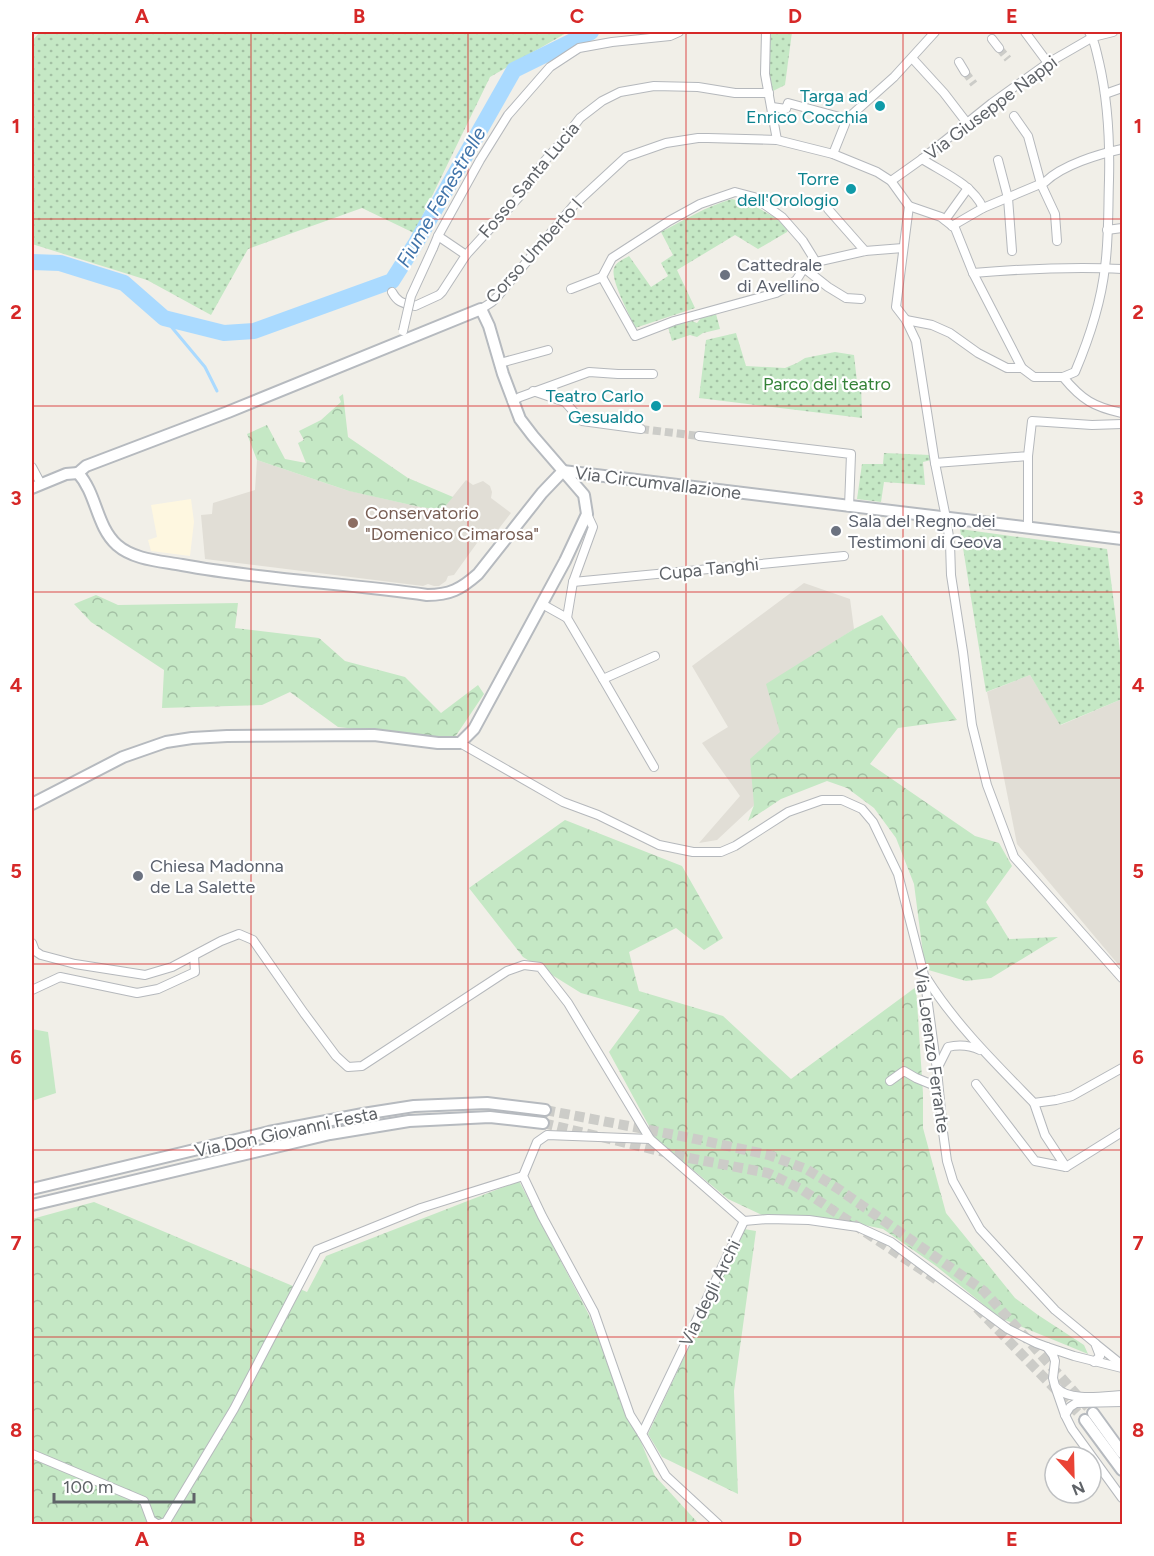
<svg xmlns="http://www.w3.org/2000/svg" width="1154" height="1556" viewBox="0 0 1154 1556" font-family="Figtree,sans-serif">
	<defs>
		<pattern id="grass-dots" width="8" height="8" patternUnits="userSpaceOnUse" patternTransform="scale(1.5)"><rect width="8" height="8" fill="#c5e8c5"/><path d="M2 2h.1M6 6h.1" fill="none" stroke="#a3c0a4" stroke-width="1.8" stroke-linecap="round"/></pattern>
		<pattern id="forest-crowns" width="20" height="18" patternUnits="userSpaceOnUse" patternTransform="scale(1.5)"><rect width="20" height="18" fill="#c5e8c5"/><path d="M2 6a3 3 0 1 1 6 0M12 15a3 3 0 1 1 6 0" fill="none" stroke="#a3c0a4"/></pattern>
	</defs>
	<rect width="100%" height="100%" fill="#f1efe8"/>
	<!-- commercial -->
	<polygon fill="#fef7e0" points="191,499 194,522 190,556 151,551 148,540 157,537 151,505"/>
	<!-- education -->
	<g fill="#e1ded6">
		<polygon points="257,460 346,490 420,507 442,510 466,480 473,485 483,481 490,486 492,492 491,498 511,513 497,531 488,535 482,536 454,575 448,576 446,581 439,586 434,586 428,584 423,586 205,559 201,515 212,514 213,503 255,490"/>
		<polygon points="804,583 850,599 854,629 782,676 798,757 763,797 717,840 699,843 740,796 702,743 728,727 692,666"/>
		<polygon points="1030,675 1061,725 1122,699 1122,969 1017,844 987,692"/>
	</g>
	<!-- grass -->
	<g fill="url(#grass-dots)">
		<polygon points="40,32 568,32 490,77 414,233 362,208 248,249 211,315 147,280 32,244 32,41"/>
		<polygon points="766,32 792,32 785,85 769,93"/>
		<path d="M 732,199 L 751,204 L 776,218 L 788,230 L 787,232 L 758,249 L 735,235 L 677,270 L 695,308 L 635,328 C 630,315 610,280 614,268 C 616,262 624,259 629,256 L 651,287 L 668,276 L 661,263 L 673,255 L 661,232 C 684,220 707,206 732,199 Z"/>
		<polygon points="716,314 720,329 703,333 697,337 690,335 672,341 668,327 692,321 697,323 701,318"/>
		<polygon points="736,333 746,366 785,368 797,363 805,358 835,352 854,355 857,382 861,382 862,418 699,398 706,340"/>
		<polygon points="884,453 930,455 931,460 923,462 925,485 884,482 881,502 857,499 862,464 883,464"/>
		<polygon points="960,529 1107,549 1122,667 1122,699 1060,725 1030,675 986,692"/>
	</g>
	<!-- forest -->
	<g fill="url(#forest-crowns)">
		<polygon points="343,394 348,437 408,478 453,497 442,510 420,507 349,491 257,460 247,434 267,425 285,459 306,463 298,443 304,440 299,431 321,420 341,402 339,397"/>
		<polygon points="96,595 118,605 238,603 235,628 319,638 345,661 405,677 441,713 478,685 484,694 453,740 338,727 290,692 262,705 162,708 164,670 91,622 74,604"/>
		<polygon points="882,615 957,720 898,728 870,764 975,836 999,843 1012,866 986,902 1009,939 1058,937 991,978 966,981 925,969 914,884 896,838 874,808 847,788 827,781 781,799 748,821 754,805 750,759 780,732 766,684 854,629"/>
		<polygon points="565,820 682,866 723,938 704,950 676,928 629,952 639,991 723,1016 791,1079 916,987 923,1093 923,1128 946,1213 1015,1298 1038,1315 1084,1345 1088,1354 1000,1318 936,1266 883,1229 836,1219 762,1215 728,1199 656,1139 609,1052 640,1010 581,993 523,957 469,888"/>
		<polygon points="519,1181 588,1313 655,1476 699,1524 32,1524 32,1219 94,1202 307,1292 326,1256"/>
		<polygon points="744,1229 756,1231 734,1391 738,1494 662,1457 648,1434"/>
	</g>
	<!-- garden -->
	<polygon fill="#c5e8c5" points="32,1029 48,1032 56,1093 32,1101"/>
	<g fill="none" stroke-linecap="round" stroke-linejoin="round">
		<!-- stream -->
		<polyline stroke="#aadaff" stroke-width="3" points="164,318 205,367 217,391"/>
		<!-- river -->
		<polyline stroke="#aadaff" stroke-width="16" points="32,262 60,263 124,283 164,318 224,333 254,331 392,281 416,243 514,70 591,32"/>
		<!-- street-tunnel -->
		<g stroke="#ccccc8" stroke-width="8" stroke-dasharray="8 4" stroke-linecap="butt">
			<polyline points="999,48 1008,59"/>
			<polyline points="965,72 974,84"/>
			<polyline points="641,429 699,436"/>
		</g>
		<!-- secondary-tunnel -->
		<g stroke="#ccccc8" stroke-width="10" stroke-dasharray="10 5" stroke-linecap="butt">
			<polyline points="545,1110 691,1138 769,1155 806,1169 837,1188 984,1291 1093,1413"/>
			<polyline points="543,1123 689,1158 768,1173 801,1189 937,1280"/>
			<polyline points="977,1308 1085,1420"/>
		</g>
		<defs>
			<g id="street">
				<polyline points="766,32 765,74 777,140"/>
				<polyline points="1025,32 1048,63"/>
				<polyline points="992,39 999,48"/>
				<polyline points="912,58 944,93 967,123"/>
				<polyline points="959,62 965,72"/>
				<polyline points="1105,94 1122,88"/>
				<polyline points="772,107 786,109 788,103 847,119"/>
				<polyline points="1014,116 1028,136 1041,184 1055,214 1057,241"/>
				<polyline points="833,154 847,119 894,77 935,32"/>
				<path d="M 922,159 C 944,173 972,184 983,208"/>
				<polyline points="998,160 1008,198 1012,251"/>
				<polyline points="891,181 922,159 992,103 1048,63 1093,37 1113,32"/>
				<polyline points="909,206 896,307 906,320 916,341 935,463 946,518 950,543 951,575 963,652 972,725 987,785 1014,857 1122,978"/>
				<polyline points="909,206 941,217 955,228 973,273 1022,368"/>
				<polyline points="828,209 865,251"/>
				<polyline points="945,220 968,188"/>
				<path d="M 952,226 L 983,208 L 1045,182 C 1062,165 1099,154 1122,149"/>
				<polyline points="1107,230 1122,228"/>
				<polyline points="433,248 438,236 480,160 508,115 550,67 579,48 612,42 670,36 679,32"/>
				<polyline points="466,255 519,197 542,164 564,139 580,118 602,101 620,92 654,86 698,87 735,93 769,93"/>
				<polyline points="816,262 803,241 782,217 754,197 735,192 700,204 669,221 612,258 602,277 635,336 674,321 776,293 791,285 797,279 804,268 816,262 865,251 903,248"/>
				<polyline points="804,268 828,287 846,298 861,299"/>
				<path d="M 973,273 C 1022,269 1073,266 1122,269"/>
				<polyline points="571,289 602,277"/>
				<path d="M 392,292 C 398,303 403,303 415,306 L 439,295 L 442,292 L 466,255 L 438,236"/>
				<polyline points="481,309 492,302 498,296 574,205 626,157 666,143 698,138 708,138 777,140 833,154 877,172 891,181 909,206"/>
				<path d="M 906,320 L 932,325 L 950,333 L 978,353 L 1007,368 L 1022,368 L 1034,377 L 1063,377 L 1075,372 C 1089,339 1101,303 1105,267 C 1109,238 1108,209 1109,180 C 1110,140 1108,101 1099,62 C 1096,51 1095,40 1089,32"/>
				<polyline points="500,363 548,350"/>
				<path d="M 1063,377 C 1082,400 1094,407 1122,413"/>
				<polyline points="533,391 565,402 582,421 641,429"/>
				<polyline points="512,401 520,397 589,372 618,374 653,374"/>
				<polyline points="699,436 851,454 849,507"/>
				<polyline points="1028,456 1028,528"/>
				<polyline points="935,463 1028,456 1032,421 1092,425 1122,424"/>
				<polyline points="32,467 41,484"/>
				<polyline points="573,582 844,556"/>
				<polyline points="542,604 567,618 603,679 655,656"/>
				<polyline points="567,618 573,582 593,527 587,514"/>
				<polyline points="603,679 654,767"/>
				<polyline points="460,743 563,802 598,815 659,845 693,852 721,852 735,846 788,812 822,800 842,800 862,809 873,822 898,874 924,975 937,1070 943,1132 947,1161 953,1181 980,1229 1055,1310 1095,1343 1100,1356 1094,1362"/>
				<polyline points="32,943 35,951 41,955 75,964 145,975 172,967 221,941 239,934 253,940 304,1013 336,1056 348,1067 362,1066 507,971 524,965 540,967 568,1003 650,1139"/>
				<path d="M 927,979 C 956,1025 996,1064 1034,1103 L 1056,1100 L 1072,1096 L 1122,1068"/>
				<polyline points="32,990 60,977 137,993 158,989 195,972 194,956"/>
				<path d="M 938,1067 L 948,1047 C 960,1044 969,1045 980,1050"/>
				<polyline points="890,1081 904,1071 916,1078 938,1087"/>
				<polyline points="976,1084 1035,1161 1066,1167"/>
				<polyline points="1034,1103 1045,1135 1066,1167 1122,1132"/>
				<polyline points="744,1221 768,1219 809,1220 858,1227 891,1242 1008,1329 1036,1343 1047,1347"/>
				<polyline points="1096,1344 1122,1365"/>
				<polyline points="1122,1368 1074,1356 1047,1347 1053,1355 1055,1361 1053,1378 1055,1386 1065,1415 1072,1429 1122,1498"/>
				<path d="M 1056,1387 C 1068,1402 1104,1396 1122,1395"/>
				<polyline points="1065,1415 1070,1407 1076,1403 1122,1402"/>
				<polyline points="642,1434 630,1415 594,1312 542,1216 523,1176 537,1142 547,1135 650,1139 744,1221"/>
				<polyline points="32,1454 144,1501 151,1520 157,1524"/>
				<polyline points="159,1524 166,1522 234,1409 317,1250 421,1208 523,1176"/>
				<polyline points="718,1524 666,1476 642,1434 744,1221"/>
			</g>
			<g id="secondary">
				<polyline points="563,471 1122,539"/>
				<path d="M 78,473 C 97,494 96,526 117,545 C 134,560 161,561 182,565 C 263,580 346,583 427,595 C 450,595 461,589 478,574 L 542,493 L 563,471"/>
				<polyline points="32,488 66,474 78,473"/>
				<polyline points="32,804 123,757 166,742 192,738 227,736 374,735 438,743 460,743 474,729 565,561 587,514 584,495 533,436 520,419 503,374 489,326 481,309 228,412 86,466 78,473"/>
				<polyline points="32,1189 269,1132 363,1114 414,1106 487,1103 545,1110"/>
				<polyline points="32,1205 330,1134 409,1121 490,1117 543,1123"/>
				<polyline points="1093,1413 1122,1453"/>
				<polyline points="1085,1420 1122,1470"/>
			</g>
		</defs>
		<!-- street casing -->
		<use href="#street" stroke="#b5b8bc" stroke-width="10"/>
		<!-- secondary casing -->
		<use href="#secondary" stroke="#b6babf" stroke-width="14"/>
		<!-- street -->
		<use href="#street" stroke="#fff" stroke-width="8"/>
		<!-- secondary -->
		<use href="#secondary" stroke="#fff" stroke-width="10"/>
		<defs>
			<polyline id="street-bridge" points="403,331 411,296 433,248"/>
		</defs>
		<!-- street-bridge casing -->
		<use href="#street-bridge" stroke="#b5b8bc" stroke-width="10" stroke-linecap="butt"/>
		<!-- street-bridge -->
		<use href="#street-bridge" stroke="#fff" stroke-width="8"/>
	</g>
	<!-- grid -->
	<path fill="none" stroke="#d62828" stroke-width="1.5" stroke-opacity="0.55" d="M 251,32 L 251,1524M 468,32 L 468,1524M 686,32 L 686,1524M 903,32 L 903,1524M 32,219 L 1122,219M 32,406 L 1122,406M 32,592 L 1122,592M 32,778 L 1122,778M 32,964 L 1122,964M 32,1150 L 1122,1150M 32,1337 L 1122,1337"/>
	<!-- markers -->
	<g fill="#0f9aa8" stroke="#fff" stroke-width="2">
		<circle cx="880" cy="106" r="6"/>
		<circle cx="851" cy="189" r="6"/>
		<circle cx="656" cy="406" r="6"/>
	</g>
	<g fill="#6b7280" stroke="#fff" stroke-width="2">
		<circle cx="725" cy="275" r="6"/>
		<circle cx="836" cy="531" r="6"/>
		<circle cx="138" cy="876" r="6"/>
	</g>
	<circle fill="#8d6e63" stroke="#fff" stroke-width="2" cx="353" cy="523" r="6"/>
	<g text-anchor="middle" stroke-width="4.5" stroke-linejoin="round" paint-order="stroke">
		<!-- culture labels -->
		<g font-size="18" fill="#0d838f" stroke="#fff" text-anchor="end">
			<text x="868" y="102">Targa ad<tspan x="868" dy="21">Enrico Cocchia</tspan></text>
			<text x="839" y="185">Torre<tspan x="839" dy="21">dell'Orologio</tspan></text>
			<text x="644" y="402">Teatro Carlo<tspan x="644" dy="21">Gesualdo</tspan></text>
		</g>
		<!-- street labels -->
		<g font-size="18" fill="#5f6368" stroke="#fff">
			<text transform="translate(991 108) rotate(-37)" y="6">Via Giuseppe Nappi</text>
			<text transform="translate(529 180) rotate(-50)" y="6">Fosso Santa Lucia</text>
			<text transform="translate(534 251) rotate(-48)" y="6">Corso Umberto I</text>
			<text transform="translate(658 483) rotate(7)" y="6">Via Circumvallazione</text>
			<text transform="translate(709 569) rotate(-6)" y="6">Cupa Tanghi</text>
			<text transform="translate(932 1050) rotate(82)" y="6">Via Lorenzo Ferrante</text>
			<text transform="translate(286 1132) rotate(-12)" y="6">Via Don Giovanni Festa</text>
			<text transform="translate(710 1293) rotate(-64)" y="6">Via degli Archi</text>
		</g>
		<!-- worship labels -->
		<g font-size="18" fill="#5b616d" stroke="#fff" text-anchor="start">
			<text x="737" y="271">Cattedrale<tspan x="737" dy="21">di Avellino</tspan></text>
			<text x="848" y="527">Sala del Regno dei<tspan x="848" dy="21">Testimoni di Geova</tspan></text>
			<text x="150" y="872">Chiesa Madonna<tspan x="150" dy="21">de La Salette</tspan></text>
		</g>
		<!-- park labels -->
		<g font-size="18" fill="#348238" stroke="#fff">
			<text x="827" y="390">Parco del teatro</text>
		</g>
		<!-- education labels -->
		<g font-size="18" fill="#785e54" stroke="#fff" text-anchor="start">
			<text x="365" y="519">Conservatorio<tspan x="365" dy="21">"Domenico Cimarosa"</tspan></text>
		</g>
		<!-- water labels -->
		<g font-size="20" font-style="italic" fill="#4174aa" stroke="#fff">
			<text transform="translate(441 197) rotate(-60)" y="7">Fiume Fenestrelle</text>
		</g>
	</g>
	<!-- border -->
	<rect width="1154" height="1556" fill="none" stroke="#ffffff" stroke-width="66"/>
	<!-- north arrow -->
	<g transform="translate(1073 1475) rotate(158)"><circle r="28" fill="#ffffff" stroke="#bfc1c3" stroke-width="1.5"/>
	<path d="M0-4.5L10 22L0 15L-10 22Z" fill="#ea4335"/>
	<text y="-9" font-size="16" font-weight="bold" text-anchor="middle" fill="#5f6368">N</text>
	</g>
	<!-- scale -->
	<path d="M54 1493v9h140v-9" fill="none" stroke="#5f6368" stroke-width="3"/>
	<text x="63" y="1493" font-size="18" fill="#5f6368" stroke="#ffffff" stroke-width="4.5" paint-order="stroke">100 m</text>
	<rect x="33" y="33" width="1088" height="1490" fill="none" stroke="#d62828" stroke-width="2"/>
	<g font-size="20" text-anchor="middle" font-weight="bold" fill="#d62828">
		<text x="142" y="23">A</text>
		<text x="359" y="23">B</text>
		<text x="577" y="23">C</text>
		<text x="795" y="23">D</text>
		<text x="1012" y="23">E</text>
		<text x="16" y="133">1</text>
		<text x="1138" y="133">1</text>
		<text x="16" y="319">2</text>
		<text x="1138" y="319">2</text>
		<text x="16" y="505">3</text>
		<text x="1138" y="505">3</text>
		<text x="16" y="692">4</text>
		<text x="1138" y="692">4</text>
		<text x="16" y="878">5</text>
		<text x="1138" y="878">5</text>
		<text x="16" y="1064">6</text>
		<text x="1138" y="1064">6</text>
		<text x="16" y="1250">7</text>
		<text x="1138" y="1250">7</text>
		<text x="16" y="1437">8</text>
		<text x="1138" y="1437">8</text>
		<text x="142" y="1546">A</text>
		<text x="359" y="1546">B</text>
		<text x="577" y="1546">C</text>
		<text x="795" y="1546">D</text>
		<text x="1012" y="1546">E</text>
	</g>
</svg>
